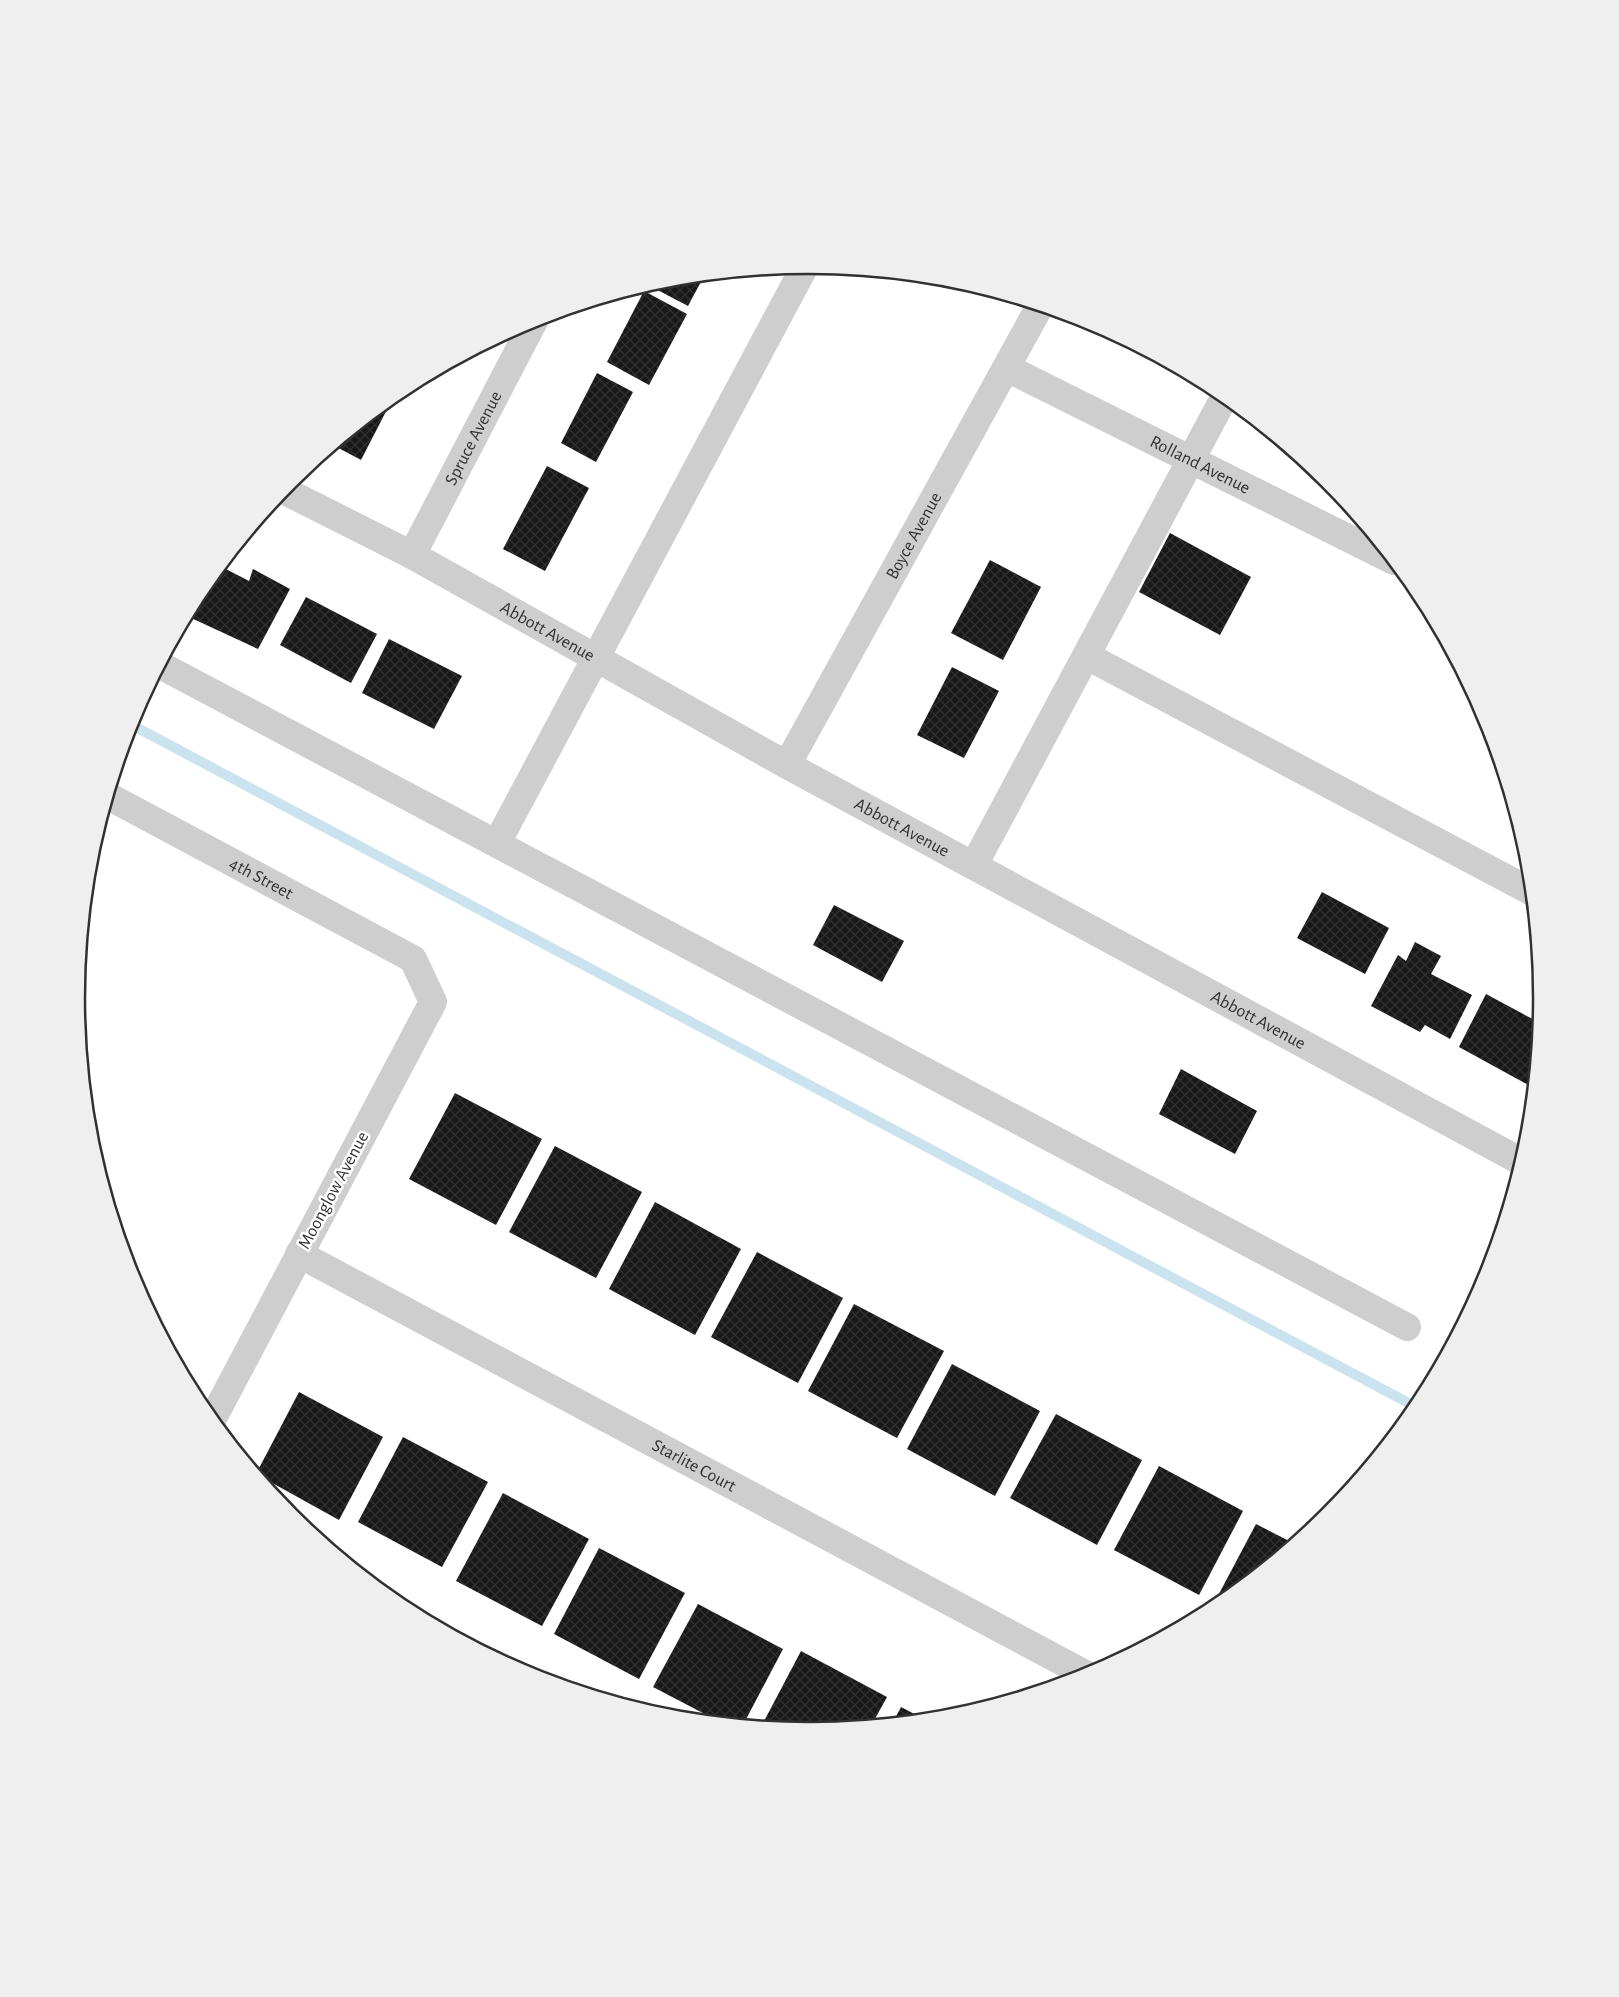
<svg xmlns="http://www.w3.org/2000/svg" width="1619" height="1997" viewBox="0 0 1619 1997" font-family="'Alegreya Sans',sans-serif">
	<defs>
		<pattern id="building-cross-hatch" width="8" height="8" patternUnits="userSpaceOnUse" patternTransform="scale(1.25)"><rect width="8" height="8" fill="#181818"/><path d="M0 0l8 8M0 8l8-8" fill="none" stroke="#313131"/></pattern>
	</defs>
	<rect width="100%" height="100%" fill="#fff"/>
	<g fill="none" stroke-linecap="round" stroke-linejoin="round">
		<!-- stream -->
		<polyline stroke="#cae3ef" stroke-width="10" points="130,724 1418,1408"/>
	</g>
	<!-- building -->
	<g fill="url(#building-cross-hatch)">
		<polygon points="704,276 688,306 648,285 667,279"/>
		<polygon points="644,291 687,314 649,385 607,362"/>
		<polygon points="597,373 633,392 596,462 561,443"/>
		<polygon points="395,394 361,460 333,445"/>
		<polygon points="547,466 589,488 545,571 503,549"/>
		<polygon points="1170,533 1251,577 1220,635 1139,592"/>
		<polygon points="990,560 1041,587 1003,660 951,633"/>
		<polygon points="220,566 249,581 253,569 290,589 258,649 189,617 205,584"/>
		<polygon points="306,597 377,634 351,683 280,645"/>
		<polygon points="389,639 462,676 434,729 362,693"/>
		<polygon points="952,667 999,691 964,758 917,735"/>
		<polygon points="1322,892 1389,928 1365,974 1297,938"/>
		<polygon points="834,905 904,941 882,982 813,945"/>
		<polygon points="1415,942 1441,956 1431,974 1472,995 1450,1039 1425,1025 1420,1032 1371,1006 1398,955 1406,961"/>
		<polygon points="1486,994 1540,1023 1535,1081 1532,1087 1459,1047"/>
		<polygon points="1181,1069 1257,1111 1235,1154 1159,1114"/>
		<polygon points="455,1093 542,1139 496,1225 409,1179"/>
		<polygon points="555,1146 642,1192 596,1278 509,1232"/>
		<polygon points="655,1202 741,1249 695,1335 609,1289"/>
		<polygon points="757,1252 843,1298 798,1383 711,1337"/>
		<polygon points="854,1304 944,1351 897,1438 808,1391"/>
		<polygon points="952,1364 1040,1411 995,1496 907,1449"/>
		<polygon points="299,1392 383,1437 339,1520 256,1474"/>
		<polygon points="1056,1414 1142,1460 1097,1545 1010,1498"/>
		<polygon points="403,1437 488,1482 442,1567 358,1522"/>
		<polygon points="1159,1466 1243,1511 1199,1595 1114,1550"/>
		<polygon points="503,1493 589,1539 542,1626 456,1581"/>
		<polygon points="1256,1524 1295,1544 1216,1609 1212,1607"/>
		<polygon points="599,1548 685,1593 639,1679 554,1634"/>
		<polygon points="698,1604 783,1649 743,1725 722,1723 653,1687"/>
		<polygon points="801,1651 887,1697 871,1726 809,1732 761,1727"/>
		<polygon points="901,1707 926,1720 892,1724"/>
	</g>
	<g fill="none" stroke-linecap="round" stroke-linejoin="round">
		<!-- minor -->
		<g stroke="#cecece" stroke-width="28">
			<path id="s1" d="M 1007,368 L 1394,561"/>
			<path id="s2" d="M 283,490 L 412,555 L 787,765 L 1522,1162"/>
			<path id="s3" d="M 412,555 L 535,319"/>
			<polyline points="1087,656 1532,892"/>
			<polyline points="160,665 1407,1327"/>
			<path id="s4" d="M 787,765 L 1040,306"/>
			<path id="s5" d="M 108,796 L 413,959 L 433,1002 L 212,1420"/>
			<polyline points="497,843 805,266"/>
			<polyline points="974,865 1225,396"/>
			<path id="s6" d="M 299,1254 L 1089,1676"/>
		</g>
	</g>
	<g text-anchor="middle" stroke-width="5" stroke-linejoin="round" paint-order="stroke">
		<!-- street labels -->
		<g font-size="18" fill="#313131" stroke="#fff">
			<text dy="6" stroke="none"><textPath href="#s3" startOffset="132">Spruce Avenue</textPath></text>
			<text dy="6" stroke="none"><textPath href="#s1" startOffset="216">Rolland Avenue</textPath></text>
			<text dy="6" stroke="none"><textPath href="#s4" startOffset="262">Boyce Avenue</textPath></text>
			<text dy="6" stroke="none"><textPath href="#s2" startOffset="300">Abbott Avenue</textPath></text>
			<text dy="6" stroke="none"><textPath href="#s2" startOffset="705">Abbott Avenue</textPath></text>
			<text dy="6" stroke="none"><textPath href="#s5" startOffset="174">4th Street</textPath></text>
			<text dy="6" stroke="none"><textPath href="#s2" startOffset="1110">Abbott Avenue</textPath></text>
			<text transform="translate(333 1190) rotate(-62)" y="6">Moonglow Avenue</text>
			<text dy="6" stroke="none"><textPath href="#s6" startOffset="448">Starlite Court</textPath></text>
		</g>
	</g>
	<!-- crop -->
	<path d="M0 0H1619V1997H0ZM85 998a724 724 0 1 1 1448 0a724 724 0 1 1-1448 0Z" fill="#efefef" fill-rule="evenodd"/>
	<path fill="none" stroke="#313131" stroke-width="2.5" d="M85 998a724 724 0 1 1 1448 0a724 724 0 1 1-1448 0Z"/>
</svg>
